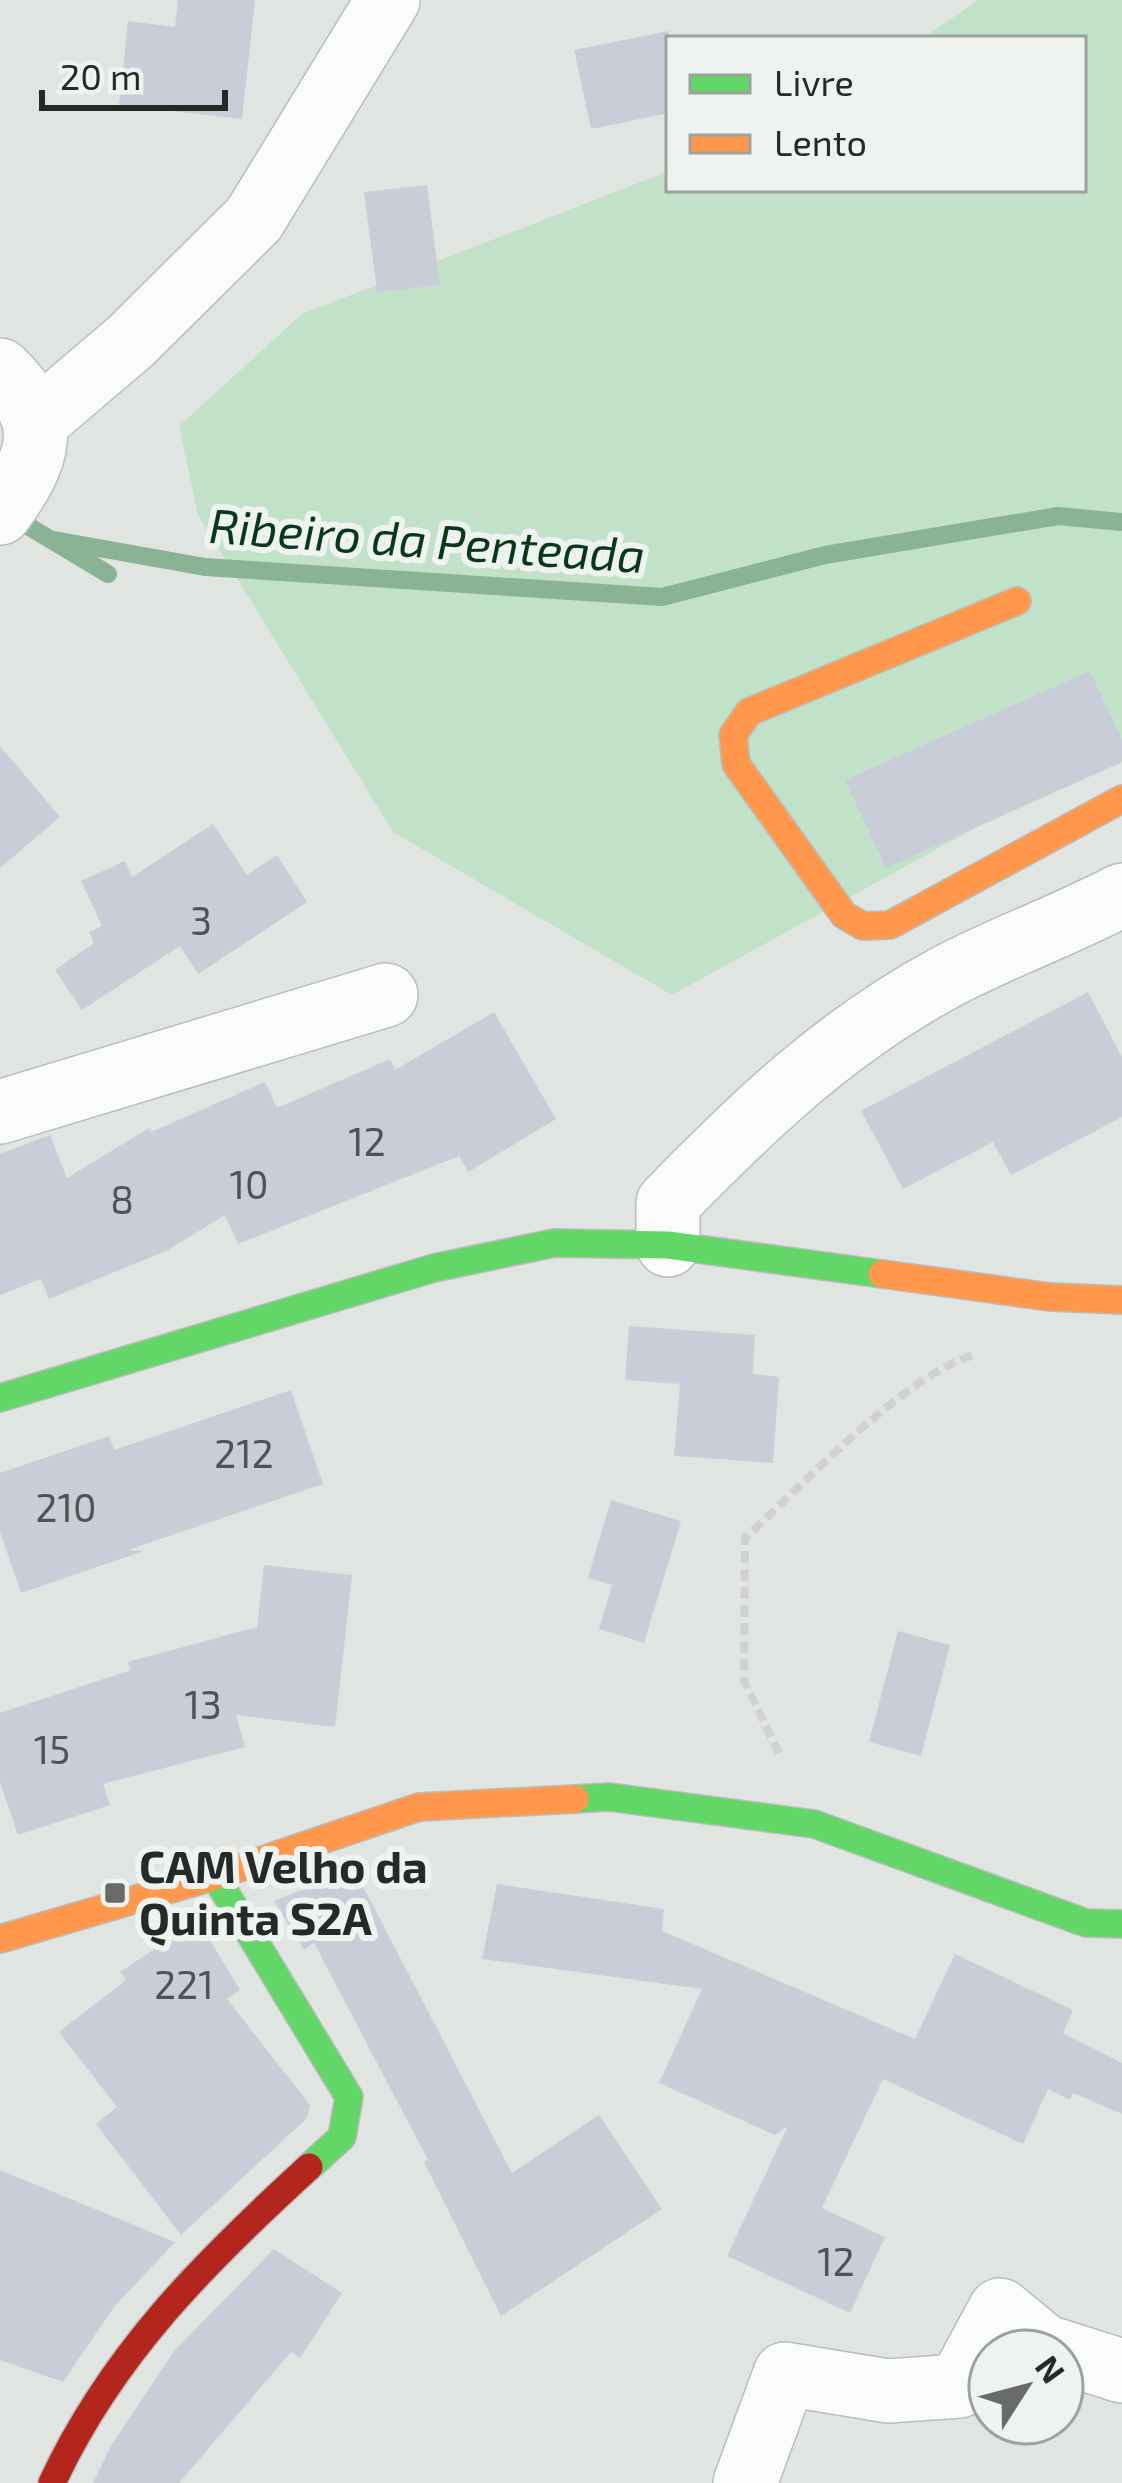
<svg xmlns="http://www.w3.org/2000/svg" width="1122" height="2483" viewBox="0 0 1122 2483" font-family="'Exo 2',sans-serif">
	<rect width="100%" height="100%" fill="#e1e5e2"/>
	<!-- green -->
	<polygon fill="#c2e1c9" points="978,0 1122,0 1122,747 672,995 393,832 198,515 179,426 302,314 669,171 669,189 1083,189 1083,39 922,39"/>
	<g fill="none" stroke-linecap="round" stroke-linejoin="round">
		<!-- stream -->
		<polyline stroke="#89b392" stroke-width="18" points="8,514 108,574 54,540 205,567 662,597 825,555 1058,516 1122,522"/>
	</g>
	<!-- building -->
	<g fill="#c9cdd8">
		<polygon points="178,0 255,0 242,119 119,105 128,21 175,27"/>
		<polygon points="669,31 669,113 591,129 574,50"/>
		<polygon points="427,185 440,285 377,292 364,192"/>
		<polygon points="1090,671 1122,740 1122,762 886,868 845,780"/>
		<polygon points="0,746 60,817 0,868"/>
		<polygon points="213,824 247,875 277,855 307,902 198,974 180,946 82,1010 55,970 94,943 89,932 102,926 81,881 125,861 132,877"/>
		<polygon points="1088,992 1122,1057 1122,1117 1011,1175 993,1142 903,1189 861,1111"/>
		<polygon points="494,1012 556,1119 468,1172 459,1156 238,1244 225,1215 168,1250 49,1299 41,1279 0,1295 0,1154 50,1135 67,1178 149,1128 151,1132 265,1082 277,1108 390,1059 395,1070"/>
		<polygon points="629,1326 755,1335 753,1374 779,1377 773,1463 674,1456 680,1384 625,1380"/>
		<polygon points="291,1390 323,1484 128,1550 144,1551 21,1593 0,1532 0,1473 109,1436 114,1450"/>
		<polygon points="611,1500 681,1521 644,1643 599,1629 612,1585 588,1578"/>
		<polygon points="264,1565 352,1575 335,1727 236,1715 245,1747 103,1784 110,1805 18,1835 0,1782 0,1713 131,1670 128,1662 257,1627"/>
		<polygon points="898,1631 950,1645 921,1756 869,1742"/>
		<polygon points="354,1869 512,2173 599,2115 662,2209 501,2316 424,2162 428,2160 314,1943 304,1950 274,1901"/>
		<polygon points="497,1884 664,1909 662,1931 915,2039 955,1954 1073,2010 1063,2033 1122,2063 1122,2114 1073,2093 1070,2100 1048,2089 1023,2144 883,2079 822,2208 885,2237 850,2313 727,2256 788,2126 775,2135 659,2083 702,1989 482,1959"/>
		<polygon points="198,1920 240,1990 227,1999 310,2105 307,2118 181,2235 96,2124 117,2107 59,2032 126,1980 120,1972"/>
		<polygon points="0,2170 175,2242 114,2307 63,2382 0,2360"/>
		<polygon points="274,2249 342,2293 300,2358 291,2352 179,2483 93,2483 111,2446 174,2351"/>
	</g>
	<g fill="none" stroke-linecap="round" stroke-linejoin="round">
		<defs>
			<g id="street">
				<path d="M 0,370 C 54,421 40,459 0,513"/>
				<polyline points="36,422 131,341 254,219 388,0"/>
				<polyline points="0,1112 386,995"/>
				<path d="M 668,1245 L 668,1203 C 755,1114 835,1037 946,977 C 1003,947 1065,925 1122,895"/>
				<polyline points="1062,2352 1122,2371"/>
				<polyline points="745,2483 785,2374 888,2391 959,2386 1000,2310 1045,2347 1059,2351"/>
			</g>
			<g id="fast">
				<polyline points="0,1398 434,1268 554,1243 668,1245 882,1274"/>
				<polyline points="575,1799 609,1797 814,1824 1086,1923 1122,1924"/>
				<polyline points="215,1876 349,2097 342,2137 309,2167"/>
			</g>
			<g id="slow">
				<polyline points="1017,601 749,712 733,735 736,764 844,915 863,926 890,925 1122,799"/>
				<polyline points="882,1274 1050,1297 1122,1300"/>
				<polyline points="0,1939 215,1876 419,1807 575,1799"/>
			</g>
			<path id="jam" d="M 52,2483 C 112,2354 205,2262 309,2167"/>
		</defs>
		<!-- street casing -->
		<use href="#street" stroke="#babdba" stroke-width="66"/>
		<!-- fast casing -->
		<use href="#fast" stroke="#babdba" stroke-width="30"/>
		<!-- slow casing -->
		<use href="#slow" stroke="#babdba" stroke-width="30"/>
		<!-- jam casing -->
		<use href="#jam" stroke="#babdba" stroke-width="30"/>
		<!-- path -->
		<path stroke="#d1d1d1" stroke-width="8" stroke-dasharray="12 6" stroke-linecap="butt" d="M 779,1753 L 744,1681 L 745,1538 C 802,1486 903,1376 974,1355"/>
		<!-- street -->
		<use href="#street" stroke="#fafbfb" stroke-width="63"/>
		<!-- fast -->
		<use href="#fast" stroke="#63d668" stroke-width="27"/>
		<!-- slow -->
		<use href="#slow" stroke="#ff974d" stroke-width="27"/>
		<!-- jam -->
		<use href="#jam" stroke="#b3261e" stroke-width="27"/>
	</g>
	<!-- markers -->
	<rect fill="#686b68" stroke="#eef3ef" stroke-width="4.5" x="103" y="1881" width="24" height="24" rx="6"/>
	<g text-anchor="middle" stroke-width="12" stroke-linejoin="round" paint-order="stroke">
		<!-- number labels -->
		<g font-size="39" fill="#505253">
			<text x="201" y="935">3</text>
			<text x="367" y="1156">12</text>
			<text x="249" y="1199">10</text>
			<text x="122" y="1214">8</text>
			<text x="244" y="1468">212</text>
			<text x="66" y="1522">210</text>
			<text x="203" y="1719">13</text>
			<text x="52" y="1764">15</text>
			<text x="184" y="1999">221</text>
			<text x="836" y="2276">12</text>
		</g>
		<!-- poi labels -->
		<g font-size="45" font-weight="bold" fill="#272927" stroke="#eef3ef" text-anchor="start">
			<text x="139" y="1883">CAM Velho da<tspan x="139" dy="52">Quinta S2A</tspan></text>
		</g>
		<!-- water labels -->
		<g font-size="48" font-style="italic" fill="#093719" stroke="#eef3ef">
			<text transform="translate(427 541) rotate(4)" y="17">Ribeiro da Penteada</text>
		</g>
	</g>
	<!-- legend -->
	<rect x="666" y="36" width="420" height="156" fill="#eef3ef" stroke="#9ea29f" stroke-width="3"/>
	<rect x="690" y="75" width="60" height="18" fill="#63d668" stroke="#9ea29f" stroke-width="3"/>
	<text x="774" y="96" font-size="36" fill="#272927">Livre</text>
	<rect x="690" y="135" width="60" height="18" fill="#ff974d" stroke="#9ea29f" stroke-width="3"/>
	<text x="774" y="156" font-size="36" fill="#272927">Lento</text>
	<!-- north arrow -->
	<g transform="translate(1026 2387) rotate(54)"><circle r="57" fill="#eef3ef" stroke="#9ea29f" stroke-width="3"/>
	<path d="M0-9L21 45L0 30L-21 45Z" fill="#686b68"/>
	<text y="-18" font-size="33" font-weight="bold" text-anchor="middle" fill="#272927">N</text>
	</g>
	<!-- scale -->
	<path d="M42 90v18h183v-18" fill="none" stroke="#272927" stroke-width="6"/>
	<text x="60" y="90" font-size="36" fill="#272927" stroke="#eef3ef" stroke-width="9" paint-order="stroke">20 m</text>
</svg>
